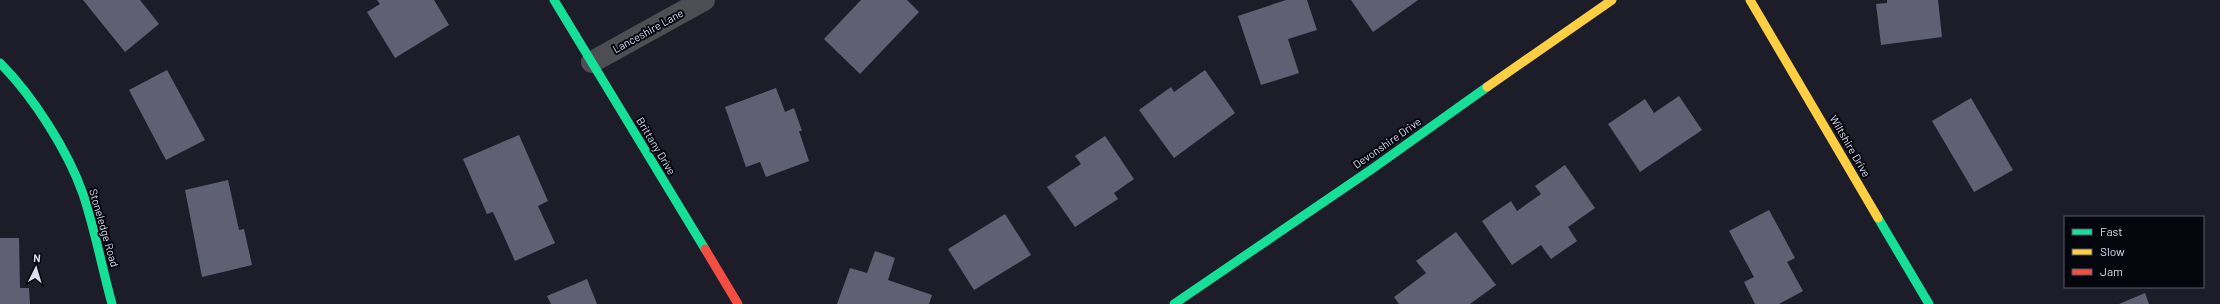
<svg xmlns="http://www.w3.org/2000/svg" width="2220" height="304" viewBox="0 0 2220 304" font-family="Barlow,sans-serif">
	<rect width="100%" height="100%" fill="#1d1d2a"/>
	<!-- building -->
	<g fill="#5f6073">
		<polygon points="83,0 140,0 159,24 125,52"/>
		<polygon points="377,0 434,0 449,25 395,58 367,12 380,4"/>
		<polygon points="861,0 907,0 919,12 860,74 824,39"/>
		<polygon points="1286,0 1307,0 1317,30 1288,39 1299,73 1261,85 1238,16"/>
		<polygon points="1351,0 1418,0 1373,32"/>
		<polygon points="1887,0 1938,0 1942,37 1881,45 1876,4 1887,3"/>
		<polygon points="167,70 205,140 166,160 129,90"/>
		<polygon points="1205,70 1235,113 1174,158 1139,110 1171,87 1174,92"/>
		<polygon points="776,88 785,112 794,108 802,131 799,131 809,161 766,177 760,162 746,167 725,107"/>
		<polygon points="1679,96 1702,130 1640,172 1608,124 1645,99 1654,113"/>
		<polygon points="1971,98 2013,170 1974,192 1932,121"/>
		<polygon points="519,135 548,201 538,206 555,243 515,261 493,212 487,214 463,159"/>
		<polygon points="1105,136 1134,179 1114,193 1118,199 1075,227 1047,187 1081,164 1075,156"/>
		<polygon points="1565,165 1595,208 1568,227 1577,241 1551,259 1541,245 1512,265 1482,221 1511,201 1517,211 1541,194 1535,186"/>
		<polygon points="228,180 239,230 244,229 252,265 202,277 185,190"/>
		<polygon points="1769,210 1795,258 1787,262 1803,291 1779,304 1755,304 1744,282 1754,277 1729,231"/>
		<polygon points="1005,214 1031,255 974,290 948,249"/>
		<polygon points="1456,232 1496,285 1470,304 1399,304 1394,297 1426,273 1416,261"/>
		<polygon points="0,238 19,238 20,288 29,288 30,304 0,304"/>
		<polygon points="875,251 895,258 888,280 932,295 929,304 837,304 850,268 867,273"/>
		<polygon points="587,279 597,304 551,304 547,296"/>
		<polygon points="2145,293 2149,304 2119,304"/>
	</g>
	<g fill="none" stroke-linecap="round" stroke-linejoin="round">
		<!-- street -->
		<polyline stroke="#4d4e54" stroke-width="22" points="592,62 704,0"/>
		<!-- fast -->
		<g stroke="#16e098" stroke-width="9">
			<polyline points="554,0 705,249"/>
			<path d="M 0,63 C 33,96 68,151 83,194 C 95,230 102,268 112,304"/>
			<polyline points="1878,218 1929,304"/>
			<polyline points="1174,304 1372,169 1487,87"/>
		</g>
		<!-- slow -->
		<g stroke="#ffcf43" stroke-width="9">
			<polyline points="1750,0 1878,218"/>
			<polyline points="1487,87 1612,0"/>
		</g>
		<!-- jam -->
		<polyline stroke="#f24e42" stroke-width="9" points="705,249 738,304"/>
	</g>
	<g text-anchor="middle" stroke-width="4" stroke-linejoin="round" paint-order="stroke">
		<!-- street labels -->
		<g font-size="11" fill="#dbddee" stroke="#05050e">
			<text transform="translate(648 31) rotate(-29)" y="4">Lanceshire Lane</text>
			<text transform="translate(1387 143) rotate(-35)" y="4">Devonshire Drive</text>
			<text transform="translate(656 146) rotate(59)" y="4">Brittany Drive</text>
			<text transform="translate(1850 146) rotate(60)" y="4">Wiltshire Drive</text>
			<text transform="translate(104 228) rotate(74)" y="4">Stoneledge Road</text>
		</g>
	</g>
	<!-- legend -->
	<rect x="2064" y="216" width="140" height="72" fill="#05050e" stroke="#5b5b68"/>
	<rect x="2072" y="229" width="20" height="6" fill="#16e098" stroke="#5b5b68"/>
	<text x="2100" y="236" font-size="12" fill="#dbddee">Fast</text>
	<rect x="2072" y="249" width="20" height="6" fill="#ffcf43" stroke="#5b5b68"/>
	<text x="2100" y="256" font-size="12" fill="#dbddee">Slow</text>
	<rect x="2072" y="269" width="20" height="6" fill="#f24e42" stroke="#5b5b68"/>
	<text x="2100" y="276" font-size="12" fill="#dbddee">Jam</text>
	<!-- north arrow -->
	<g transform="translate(36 268) rotate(5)" stroke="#05050e" stroke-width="3" paint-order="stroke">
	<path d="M0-3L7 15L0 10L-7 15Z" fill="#dbddee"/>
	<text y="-6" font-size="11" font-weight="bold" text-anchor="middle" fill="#dbddee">N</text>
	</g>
</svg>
